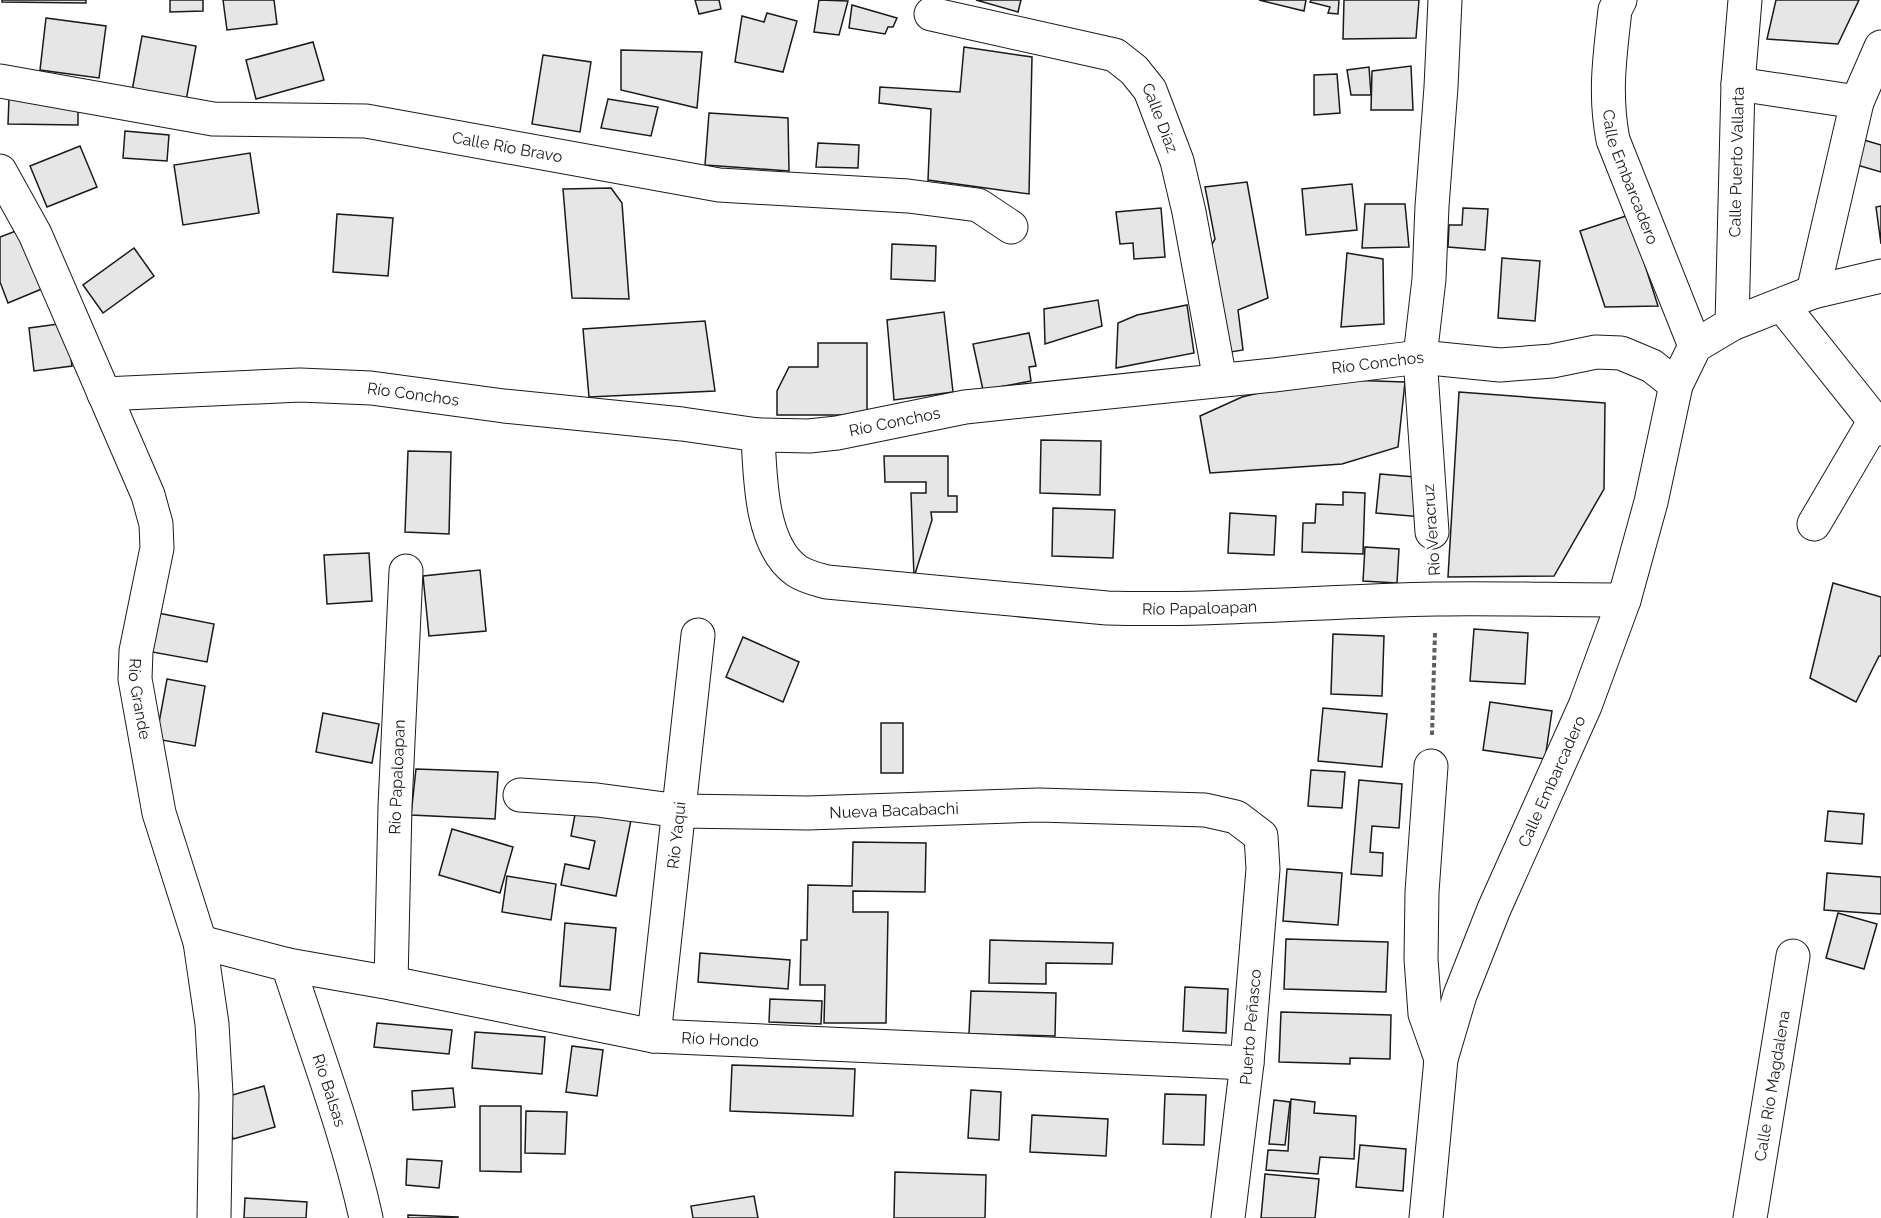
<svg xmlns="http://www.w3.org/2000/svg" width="1881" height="1218" viewBox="0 0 1881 1218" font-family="Raleway,sans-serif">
	<rect width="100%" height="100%" fill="#fff"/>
	<!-- building -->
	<g fill="#e6e6e6" stroke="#1a1a1a" stroke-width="1.5">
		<polygon points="2,0 86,0 86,3 2,2"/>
		<polygon points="170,0 203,0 203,11 170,12"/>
		<polygon points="223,0 274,0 277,24 227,30"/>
		<polygon points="695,0 719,0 721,9 699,14"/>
		<polygon points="819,0 848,1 839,35 814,32"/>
		<polygon points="976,0 1021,0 1018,12"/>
		<polygon points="1259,0 1306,0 1304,11"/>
		<polygon points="1311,0 1339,0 1338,14 1328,13 1330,7 1310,2"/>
		<polygon points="1344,0 1419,0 1416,38 1343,39"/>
		<polygon points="1776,0 1859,0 1838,44 1767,39"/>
		<polygon points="852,5 897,18 893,27 888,27 885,34 849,28"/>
		<polygon points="767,13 797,21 783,72 735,62 742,16 764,22"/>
		<polygon points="46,18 106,26 99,78 40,70"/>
		<polygon points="142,36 196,46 186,101 132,91"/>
		<polygon points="313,42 324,80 256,99 246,60"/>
		<polygon points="964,47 1032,57 1029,194 928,180 931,109 879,103 880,87 960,92"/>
		<polygon points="621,50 702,52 697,108 621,90"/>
		<polygon points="543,55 591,62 580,132 532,124"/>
		<polygon points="1411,66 1413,110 1371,110 1372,71"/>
		<polygon points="1369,67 1371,95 1351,95 1347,70"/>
		<polygon points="1337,74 1340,113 1314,115 1314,75"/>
		<polygon points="9,98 78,99 78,125 8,124"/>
		<polygon points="608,99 658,107 651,136 601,128"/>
		<polygon points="709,113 788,118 789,171 705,165"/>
		<polygon points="125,131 169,135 167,161 123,158"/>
		<polygon points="1864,140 1881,145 1881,172 1857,165"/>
		<polygon points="818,143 859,145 858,168 816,167"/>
		<polygon points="80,146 97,187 47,207 30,166"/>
		<polygon points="250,153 259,213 183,225 174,165"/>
		<polygon points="1247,182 1268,298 1238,310 1243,350 1225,353 1205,256 1215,239 1205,187"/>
		<polygon points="1352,184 1357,230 1306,235 1302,189"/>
		<polygon points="611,188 622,203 629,299 572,298 563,189"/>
		<polygon points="1365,204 1405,204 1409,247 1362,248"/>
		<polygon points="1881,206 1881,244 1876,207"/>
		<polygon points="1161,208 1165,257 1134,259 1133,243 1120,244 1116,212"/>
		<polygon points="1463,208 1488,209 1485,250 1448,247 1449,225 1462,225"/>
		<polygon points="337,214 393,218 388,276 333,272"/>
		<polygon points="1629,215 1658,306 1605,307 1580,231"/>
		<polygon points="21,229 44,288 8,303 0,282 0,237"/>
		<polygon points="892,244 936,246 935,281 891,279"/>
		<polygon points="134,248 154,276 103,313 83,285"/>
		<polygon points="1347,253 1383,259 1384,324 1341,327"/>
		<polygon points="1502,258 1540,261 1535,321 1498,318"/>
		<polygon points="1098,300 1102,326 1045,344 1044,309"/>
		<polygon points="1187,305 1194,353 1116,368 1118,323 1137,315"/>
		<polygon points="944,312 953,392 894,400 887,320"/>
		<polygon points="705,321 715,391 589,397 583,329"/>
		<polygon points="66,323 72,366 34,371 29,328"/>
		<polygon points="1029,333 1036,366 1029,367 1031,381 983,390 973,344"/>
		<polygon points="818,343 867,343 867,415 777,415 777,391 789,367 818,367"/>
		<polygon points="1345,380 1405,382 1398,447 1342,464 1210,473 1200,416 1242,397 1288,386"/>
		<polygon points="1459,392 1605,403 1604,489 1554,576 1448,577"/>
		<polygon points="1041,440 1101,441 1100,495 1040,493"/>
		<polygon points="408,451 451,452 449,534 405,532"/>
		<polygon points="884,456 948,456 948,496 957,496 957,512 931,512 932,520 914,577 911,493 926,493 926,482 885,482"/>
		<polygon points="1380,474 1427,478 1423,517 1376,513"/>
		<polygon points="1343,492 1365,493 1363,554 1302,552 1303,523 1315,523 1316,504 1343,505"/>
		<polygon points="1053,508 1115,510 1113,558 1052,556"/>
		<polygon points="1230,513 1276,516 1274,555 1228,553"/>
		<polygon points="1365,547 1399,549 1397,583 1363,581"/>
		<polygon points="369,553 372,601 327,604 324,555"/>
		<polygon points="480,570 486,631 429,636 423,576"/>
		<polygon points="1833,583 1881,597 1881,656 1879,656 1856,702 1810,678"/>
		<polygon points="148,611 214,624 207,662 141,650"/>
		<polygon points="1474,629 1528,633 1525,684 1470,681"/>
		<polygon points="1333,634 1384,636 1382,696 1331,694"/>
		<polygon points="743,637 799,662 783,702 726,677"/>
		<polygon points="167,679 205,686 195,746 156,739"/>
		<polygon points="1490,702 1552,711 1545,759 1483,750"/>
		<polygon points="1323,708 1387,714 1382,767 1318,761"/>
		<polygon points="323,713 379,724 372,763 316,752"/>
		<rect x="881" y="723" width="22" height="50"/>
		<polygon points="416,769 498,772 495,819 411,815"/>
		<polygon points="1311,770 1345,772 1342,808 1308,806"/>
		<polygon points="1359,780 1402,784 1399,828 1372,826 1370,852 1383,853 1382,876 1351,874"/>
		<polygon points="576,809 631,820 616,896 561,885 565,864 589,869 595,841 571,836"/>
		<polygon points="1828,811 1864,814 1862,844 1825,841"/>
		<polygon points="452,829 513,847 500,893 439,875"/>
		<polygon points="853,842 926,843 925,892 853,891 853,912 888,912 886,1023 824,1023 825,985 800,985 801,940 807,940 808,885 852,886"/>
		<polygon points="1287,869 1342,873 1338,925 1283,921"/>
		<polygon points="1827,873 1881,877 1881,914 1824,910"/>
		<polygon points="507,876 556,884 551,920 502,912"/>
		<polygon points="1838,913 1877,924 1864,969 1826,958"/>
		<polygon points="565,923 616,928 610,990 560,986"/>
		<polygon points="1286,939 1388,942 1386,992 1284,989"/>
		<polygon points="990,940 1113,943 1112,964 1046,963 1046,984 989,983"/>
		<polygon points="700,953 790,960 788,989 698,982"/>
		<polygon points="1185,987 1228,989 1226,1033 1183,1031"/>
		<polygon points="971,991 1056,993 1055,1036 969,1034"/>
		<polygon points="770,999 822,1001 821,1024 769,1022"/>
		<polygon points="1281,1012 1391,1015 1390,1059 1350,1058 1350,1064 1279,1062"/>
		<polygon points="377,1023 452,1030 449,1054 374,1047"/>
		<polygon points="475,1032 545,1037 542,1074 472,1068"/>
		<polygon points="572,1046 603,1050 597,1096 566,1092"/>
		<polygon points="732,1065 855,1069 853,1116 730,1111"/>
		<polygon points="264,1086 275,1127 233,1139 222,1098"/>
		<polygon points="453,1088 455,1107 413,1110 412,1091"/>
		<polygon points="971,1090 1001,1092 999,1140 968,1138"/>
		<polygon points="1165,1094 1206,1095 1204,1145 1163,1144"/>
		<polygon points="1291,1099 1315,1102 1314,1113 1356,1116 1354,1159 1320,1157 1318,1174 1266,1170 1268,1150 1288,1151"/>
		<polygon points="1274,1100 1290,1102 1285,1145 1269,1144"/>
		<polygon points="480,1106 521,1106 521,1172 480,1171"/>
		<polygon points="526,1111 567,1112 565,1154 525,1153"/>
		<polygon points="1032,1115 1108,1119 1106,1156 1030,1152"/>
		<polygon points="1360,1145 1406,1149 1403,1191 1356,1187"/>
		<polygon points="407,1159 442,1161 439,1188 406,1185"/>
		<polygon points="895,1172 986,1175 985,1218 894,1218"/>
		<polygon points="1265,1174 1319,1179 1315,1218 1261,1218"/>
		<polygon points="754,1196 758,1218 693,1218 691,1206"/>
		<polygon points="245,1198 307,1202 306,1218 244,1218"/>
		<polygon points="408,1215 458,1217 458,1218 408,1218"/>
	</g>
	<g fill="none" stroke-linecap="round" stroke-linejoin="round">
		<defs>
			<g id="minor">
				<path id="s1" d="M 1620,0 L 1615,10 C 1610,55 1604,94 1613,140 L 1695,346"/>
				<path id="s2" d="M 931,14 L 1115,55 L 1134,70 L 1150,90 L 1177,161 L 1189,212 L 1220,380"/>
				<path id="s3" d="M 0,81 L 213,119 L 366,121 L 719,185 L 908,196 L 978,205 L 1011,227"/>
				<polyline points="1738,84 1857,102"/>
				<path id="s4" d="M 0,171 L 35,234 L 148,495 L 156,524 L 157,548 L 136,651 L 135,679 L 159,813 L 200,942 L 212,1024 L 216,1094 L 214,1218"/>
				<polyline points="1813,292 1857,102 1881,47"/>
				<polyline points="1782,305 1881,429"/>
				<path id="s5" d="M 1732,324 L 1738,84 L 1745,0"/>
				<path id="s6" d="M 104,394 L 300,385 L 371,388 L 504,406 L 682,424 L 758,435 L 809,436 L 837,433 L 965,407 L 1274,375 L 1420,357 L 1500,365 L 1552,361 L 1596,352 L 1621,353 L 1652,366 L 1676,385"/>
				<path id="s7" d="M 758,435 C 760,474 760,546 797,571 C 806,577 816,579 827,582 L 1107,608 C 1217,611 1326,601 1436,599 C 1498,598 1561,600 1624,600"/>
				<polyline points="1814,524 1875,420"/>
				<polyline points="1432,532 1420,357 1429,279 1432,206 1441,87 1445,0"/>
				<polyline points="1431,766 1422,892 1421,959 1425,1014 1441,1059"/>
				<path id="s8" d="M 520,795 L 597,800 L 680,811 L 808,813 L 1039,805 L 1205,810 L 1236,817 L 1261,836 L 1263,869 L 1247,1063 L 1228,1218"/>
				<path id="s9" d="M 200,942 L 288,965 L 391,983 L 654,1036 L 1247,1063"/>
				<path id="s10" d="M 288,965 C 315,1049 347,1132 366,1218"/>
				<path id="s11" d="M 391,983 L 395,806 L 406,571"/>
				<path id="s12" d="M 654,1036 L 698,635"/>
				<path id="s13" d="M 1426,1218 L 1441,1059 L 1460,995 L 1494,909 L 1585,706 L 1624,600 L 1651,502 L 1676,385 L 1695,346 L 1732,324 L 1813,292 L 1881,276"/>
				<path id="s14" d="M 1750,1218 L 1793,956"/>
			</g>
		</defs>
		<!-- minor casing -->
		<use href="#minor" stroke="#1a1a1a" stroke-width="35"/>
		<!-- path -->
		<polyline stroke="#5f5f5f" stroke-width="4" stroke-dasharray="4.5 3" stroke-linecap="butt" points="1432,735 1435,632"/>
		<!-- minor -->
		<use href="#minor" stroke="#fff" stroke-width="33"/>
	</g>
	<g text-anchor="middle" stroke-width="4.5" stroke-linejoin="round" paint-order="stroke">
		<!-- street labels -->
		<g font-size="16" fill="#1a1a1a" stroke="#fff">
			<text dy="6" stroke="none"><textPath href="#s2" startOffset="268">Calle Díaz</textPath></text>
			<text dy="6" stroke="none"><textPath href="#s3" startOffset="513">Calle Río Bravo</textPath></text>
			<text dy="6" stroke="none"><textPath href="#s5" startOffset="162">Calle Puerto Vallarta</textPath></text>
			<text dy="6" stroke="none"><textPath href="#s1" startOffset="182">Calle Embarcadero</textPath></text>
			<text dy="6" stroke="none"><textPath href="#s6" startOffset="1282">Río Conchos</textPath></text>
			<text dy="6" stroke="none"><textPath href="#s6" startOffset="310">Río Conchos</textPath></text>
			<text dy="6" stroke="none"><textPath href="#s6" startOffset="795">Río Conchos</textPath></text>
			<text transform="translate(1431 530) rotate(-94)" y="6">Río Veracruz</text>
			<text dy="6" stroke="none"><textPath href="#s7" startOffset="552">Río Papaloapan</textPath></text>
			<text dy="6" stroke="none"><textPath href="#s4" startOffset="564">Río Grande</textPath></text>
			<text dy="6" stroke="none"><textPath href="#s11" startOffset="206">Río Papaloapan</textPath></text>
			<text dy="6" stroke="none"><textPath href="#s13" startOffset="459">Calle Embarcadero</textPath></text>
			<text dy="6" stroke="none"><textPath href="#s8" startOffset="375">Nueva Bacabachi</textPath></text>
			<text dy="6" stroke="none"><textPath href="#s12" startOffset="202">Río Yaqui</textPath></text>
			<text transform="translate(1250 1027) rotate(-85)" y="6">Puerto Peñasco</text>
			<text dy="6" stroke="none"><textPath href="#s9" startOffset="530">Río Hondo</textPath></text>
			<text dy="6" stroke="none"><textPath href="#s14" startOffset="134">Calle Río Magdalena</textPath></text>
			<text dy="6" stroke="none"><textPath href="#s10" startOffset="132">Río Balsas</textPath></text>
		</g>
	</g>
</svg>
